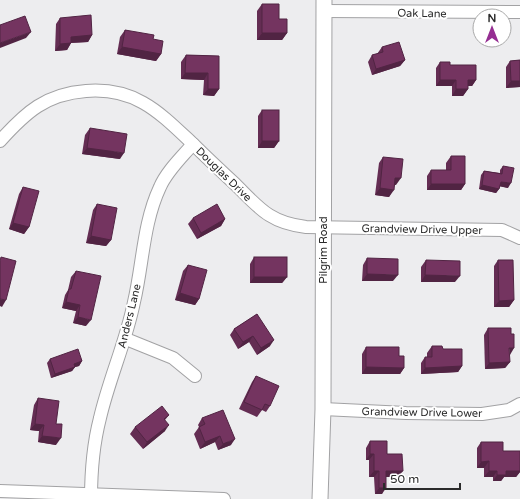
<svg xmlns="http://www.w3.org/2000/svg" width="520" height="499" viewBox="0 0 520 499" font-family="'Varela Round',sans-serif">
	<rect width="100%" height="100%" fill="#ededef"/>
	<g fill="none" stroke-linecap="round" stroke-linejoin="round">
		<defs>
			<g id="minor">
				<polyline points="324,11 520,12"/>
				<path d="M 0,141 C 26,112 46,94 86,91 C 136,87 160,113 193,144 C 207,158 221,171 235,184 C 259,208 270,223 306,227 L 502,230 L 520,238"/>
				<polyline points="126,339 173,358 195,376"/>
				<polyline points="323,409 406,413 482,414 509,410 520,404"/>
				<polyline points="0,491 224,499"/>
				<path d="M 91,499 C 91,472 93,445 100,418 C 109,379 126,342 134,302 C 143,264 143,223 160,187 C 167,171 181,158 193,144"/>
			</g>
			<polyline id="major" points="320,499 323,409 324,0"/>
		</defs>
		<!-- minor casing -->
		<use href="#minor" stroke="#a2a2a4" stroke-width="14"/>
		<!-- major casing -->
		<use href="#major" stroke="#a2a2a4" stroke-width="17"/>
		<!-- minor -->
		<use href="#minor" stroke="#fff" stroke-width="12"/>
		<!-- major -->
		<use href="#major" stroke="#fff" stroke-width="15"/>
	</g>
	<!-- wall -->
	<g fill="#642d53">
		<polygon points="262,4 279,19 287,33 282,40 257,40 257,11"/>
		<polygon points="60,18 92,35 88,42 71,43 67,50 55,51 56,24"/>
		<polygon points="125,30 153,39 161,54 156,61 117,54 120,37"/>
		<polygon points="382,47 405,60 400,66 372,75 368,62 372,55 377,54"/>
		<polygon points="186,55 219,56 219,89 214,96 203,95 204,80 181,79 181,62"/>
		<polygon points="520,60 520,87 506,88 506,67 510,61"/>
		<polygon points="440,62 450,65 476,80 472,86 468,86 468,89 463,96 452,96 452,86 436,86 436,68"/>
		<polygon points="262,110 279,141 274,148 258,148 258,116"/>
		<polygon points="90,128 120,159 82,154 85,135"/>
		<polygon points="451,156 465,184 461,190 427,190 427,176 431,170 446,170 446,163"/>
		<polygon points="383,157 396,185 395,185 389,197 375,195 379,163"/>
		<polygon points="503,166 508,188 500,186 499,189 496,193 479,189 481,175 484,171 500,173 500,170"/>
		<polygon points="23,187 29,227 24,234 9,229 19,194"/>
		<polygon points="97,204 111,240 106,246 86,243 93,210"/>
		<polygon points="193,218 225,219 221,226 197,239 188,224"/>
		<polygon points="254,257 287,277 282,283 250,283 250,264"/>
		<polygon points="367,258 393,281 362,281 363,265"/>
		<polygon points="426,260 455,282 421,282 421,267"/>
		<polygon points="498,260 514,300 509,307 494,307 494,266"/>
		<polygon points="188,265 199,299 195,305 175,300 183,271"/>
		<polygon points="76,271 86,326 73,323 76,311 62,308 65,295 68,290 71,277"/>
		<polygon points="257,314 270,346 257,355 249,342 238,349 230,335 234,329"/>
		<polygon points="488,328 510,362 505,368 485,369 484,335"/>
		<polygon points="432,346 462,366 458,372 421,374 421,363 425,357 427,357 427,353"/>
		<polygon points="366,347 399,356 404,368 400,374 362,374 362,354"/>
		<polygon points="50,359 82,361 79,366 75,367 72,371 51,378 47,363"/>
		<polygon points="256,376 270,406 266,412 262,410 257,417 239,409 252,382"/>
		<polygon points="38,398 56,424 56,445 38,442 39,431 30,430 34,405"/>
		<polygon points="169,415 165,420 165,431 143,449 130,434 135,427"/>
		<polygon points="202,418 231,445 218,450 215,442 200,449 194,434 199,427 198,425"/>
		<polygon points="370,441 387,454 398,477 386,477 382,494 375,494 374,477 369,477 369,460 366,460 366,448"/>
		<polygon points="481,442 503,451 520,451 520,472 516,477 504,477 501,481 493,481 493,477 484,477 484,468 477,468 477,448"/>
	</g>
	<!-- shaded-wall -->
	<g fill="#512443">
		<polygon points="31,32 26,38 0,48 0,43"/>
		<polygon points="262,33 287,33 282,40 257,40"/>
		<polygon points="92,35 88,42 66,43 71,37"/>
		<polygon points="71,43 67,50 55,51 60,44"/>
		<polygon points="122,47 161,54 156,61 117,54"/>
		<polygon points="405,60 400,66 372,75 376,69"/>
		<polygon points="185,73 208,73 204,80 181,79"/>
		<polygon points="440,80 456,80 452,86 436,86"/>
		<polygon points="468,80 476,80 472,86 463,86"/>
		<polygon points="511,81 520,81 520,87 506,88"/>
		<polygon points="208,89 219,89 214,96 203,95"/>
		<polygon points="456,89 468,89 463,96 452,96"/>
		<polygon points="262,141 279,141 274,148 258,148"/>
		<polygon points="87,148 124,153 120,159 82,154"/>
		<polygon points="395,178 401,178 396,185 391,184"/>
		<polygon points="501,182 511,183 508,188 498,186"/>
		<polygon points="431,184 465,184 461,190 427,190"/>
		<polygon points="482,185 499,189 496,193 479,189"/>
		<polygon points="380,188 394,190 389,197 375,195"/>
		<polygon points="225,219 221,226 197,239 201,233"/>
		<polygon points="13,223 29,227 24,234 9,229"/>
		<polygon points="91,236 111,240 106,246 86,243"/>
		<polygon points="367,274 398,275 393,281 362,281"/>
		<polygon points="425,275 460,276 455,282 421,282"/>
		<polygon points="254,277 287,277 282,283 250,283"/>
		<polygon points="180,293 199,299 195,305 175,300"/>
		<polygon points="0,299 6,300 2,307 0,306"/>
		<polygon points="514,300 509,307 494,307 499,301"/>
		<polygon points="66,302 80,305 76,311 62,308"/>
		<polygon points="78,317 91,320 86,326 73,323"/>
		<polygon points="253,336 249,342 238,349 243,342"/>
		<polygon points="274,340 270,346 257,355 261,348"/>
		<polygon points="509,348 514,348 510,355"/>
		<polygon points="82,361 79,366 71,368 74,364"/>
		<polygon points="510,362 505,368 485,369 489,363"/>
		<polygon points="462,366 458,372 421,374 425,368"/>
		<polygon points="75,367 72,371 51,378 55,374"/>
		<polygon points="366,367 404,368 400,374 362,374"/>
		<polygon points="35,424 44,425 39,431 30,430"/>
		<polygon points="169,425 165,431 143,449 147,442"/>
		<polygon points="42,436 61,438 56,445 38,442"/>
		<polygon points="220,436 215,442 200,449 205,442"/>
		<polygon points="235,439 231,445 218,450 223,444"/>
		<polygon points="370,454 374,454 369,460 366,460"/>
		<polygon points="489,461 484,468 477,468 481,462"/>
		<polygon points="374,471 379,471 374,477 369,477"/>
		<polygon points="386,471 403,471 398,477 382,477"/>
		<polygon points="489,471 497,471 493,477 484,477"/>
		<polygon points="506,471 520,471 520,472 516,477 504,477 501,481 493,481 497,475"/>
		<polygon points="379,488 386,488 382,494 375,494"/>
	</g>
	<!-- building -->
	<g fill="#743460" stroke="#512443">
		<polygon points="262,4 279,4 279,19 287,19 287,33 262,33"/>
		<polygon points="91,15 92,35 71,37 71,43 60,44 60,18"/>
		<polygon points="25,16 31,32 0,43 0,25"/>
		<polygon points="125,30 154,35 153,39 163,41 161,54 122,47"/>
		<polygon points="399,42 405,60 376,69 372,55 383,52 382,47"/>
		<polygon points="186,55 219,56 219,89 208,89 208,73 185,73"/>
		<polygon points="520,60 520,81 511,81 510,61"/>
		<polygon points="440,62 450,62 450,65 476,65 476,80 468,80 468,89 456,89 456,80 440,80"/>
		<rect x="262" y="110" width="17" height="31"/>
		<polygon points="90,128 127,134 124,153 87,148"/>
		<polygon points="451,156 465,156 465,184 431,184 431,170 451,170"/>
		<polygon points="383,157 403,159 401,178 395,178 394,190 380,188"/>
		<polygon points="503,166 514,168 511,183 501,182 499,189 482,185 484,171 502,174"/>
		<polygon points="23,187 39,191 29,227 13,223"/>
		<polygon points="97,204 117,208 111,240 91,236"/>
		<polygon points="217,204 225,219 201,233 193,218"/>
		<polygon points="1,257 16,261 6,300 0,299 0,261"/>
		<rect x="254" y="257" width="33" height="20"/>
		<polygon points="367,258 398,259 398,275 367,274"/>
		<polygon points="426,260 460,261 460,276 425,275"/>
		<polygon points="498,260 513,260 514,300 499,301"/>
		<polygon points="188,265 207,270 199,299 180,293"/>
		<polygon points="76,271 101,276 91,320 78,317 80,305 66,302 69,289 71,289"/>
		<polygon points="257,314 274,340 261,348 253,336 243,342 234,329"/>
		<polygon points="488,328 511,328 511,334 514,334 514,348 509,348 510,362 489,363"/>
		<polygon points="432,346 442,346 443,349 462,349 462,366 425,368 425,357 432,357"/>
		<polygon points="366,347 399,347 399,356 404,356 404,368 366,367"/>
		<polygon points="78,349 82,361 74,364 75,367 55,374 50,359"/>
		<polygon points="256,376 279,386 270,406 265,404 262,410 244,402"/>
		<polygon points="38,398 59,401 56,424 62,424 61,438 42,436 44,425 35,424"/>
		<polygon points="162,406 169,415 164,419 169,425 147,442 135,427"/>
		<polygon points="223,410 235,439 223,444 220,436 205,442 199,427 205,424 202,418"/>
		<polygon points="370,441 387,441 387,454 402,454 403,471 386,471 386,488 379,488 379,471 374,471 374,454 370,454"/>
		<polygon points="481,442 503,442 503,451 520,451 520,471 506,471 506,475 497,475 497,471 489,471 489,461 481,462"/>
	</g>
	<g text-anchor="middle" stroke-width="4" stroke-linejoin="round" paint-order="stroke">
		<!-- street labels -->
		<g font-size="11" fill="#2b2b2b" stroke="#fff">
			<text transform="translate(422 13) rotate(1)" y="4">Oak Lane</text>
			<text transform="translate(224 174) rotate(44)" y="4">Douglas Drive</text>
			<text transform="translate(422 229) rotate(1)" y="4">Grandview Drive Upper</text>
			<text transform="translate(323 250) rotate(-90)" y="4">Pilgrim Road</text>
			<text transform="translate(129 316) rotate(-76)" y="4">Anders Lane</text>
			<text transform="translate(422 412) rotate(1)" y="4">Grandview Drive Lower</text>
		</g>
	</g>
	<!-- north arrow -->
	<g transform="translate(492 28)"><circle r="19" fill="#ffffff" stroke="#aaaaaa"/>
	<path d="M0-3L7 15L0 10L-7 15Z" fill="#952e92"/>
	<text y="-6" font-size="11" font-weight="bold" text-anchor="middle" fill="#2b2b2b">N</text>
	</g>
	<!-- scale -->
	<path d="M384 483v6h76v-6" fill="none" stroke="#2b2b2b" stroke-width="2"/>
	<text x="390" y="483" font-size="12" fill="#2b2b2b" stroke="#ffffff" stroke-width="3" paint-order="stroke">50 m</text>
</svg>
